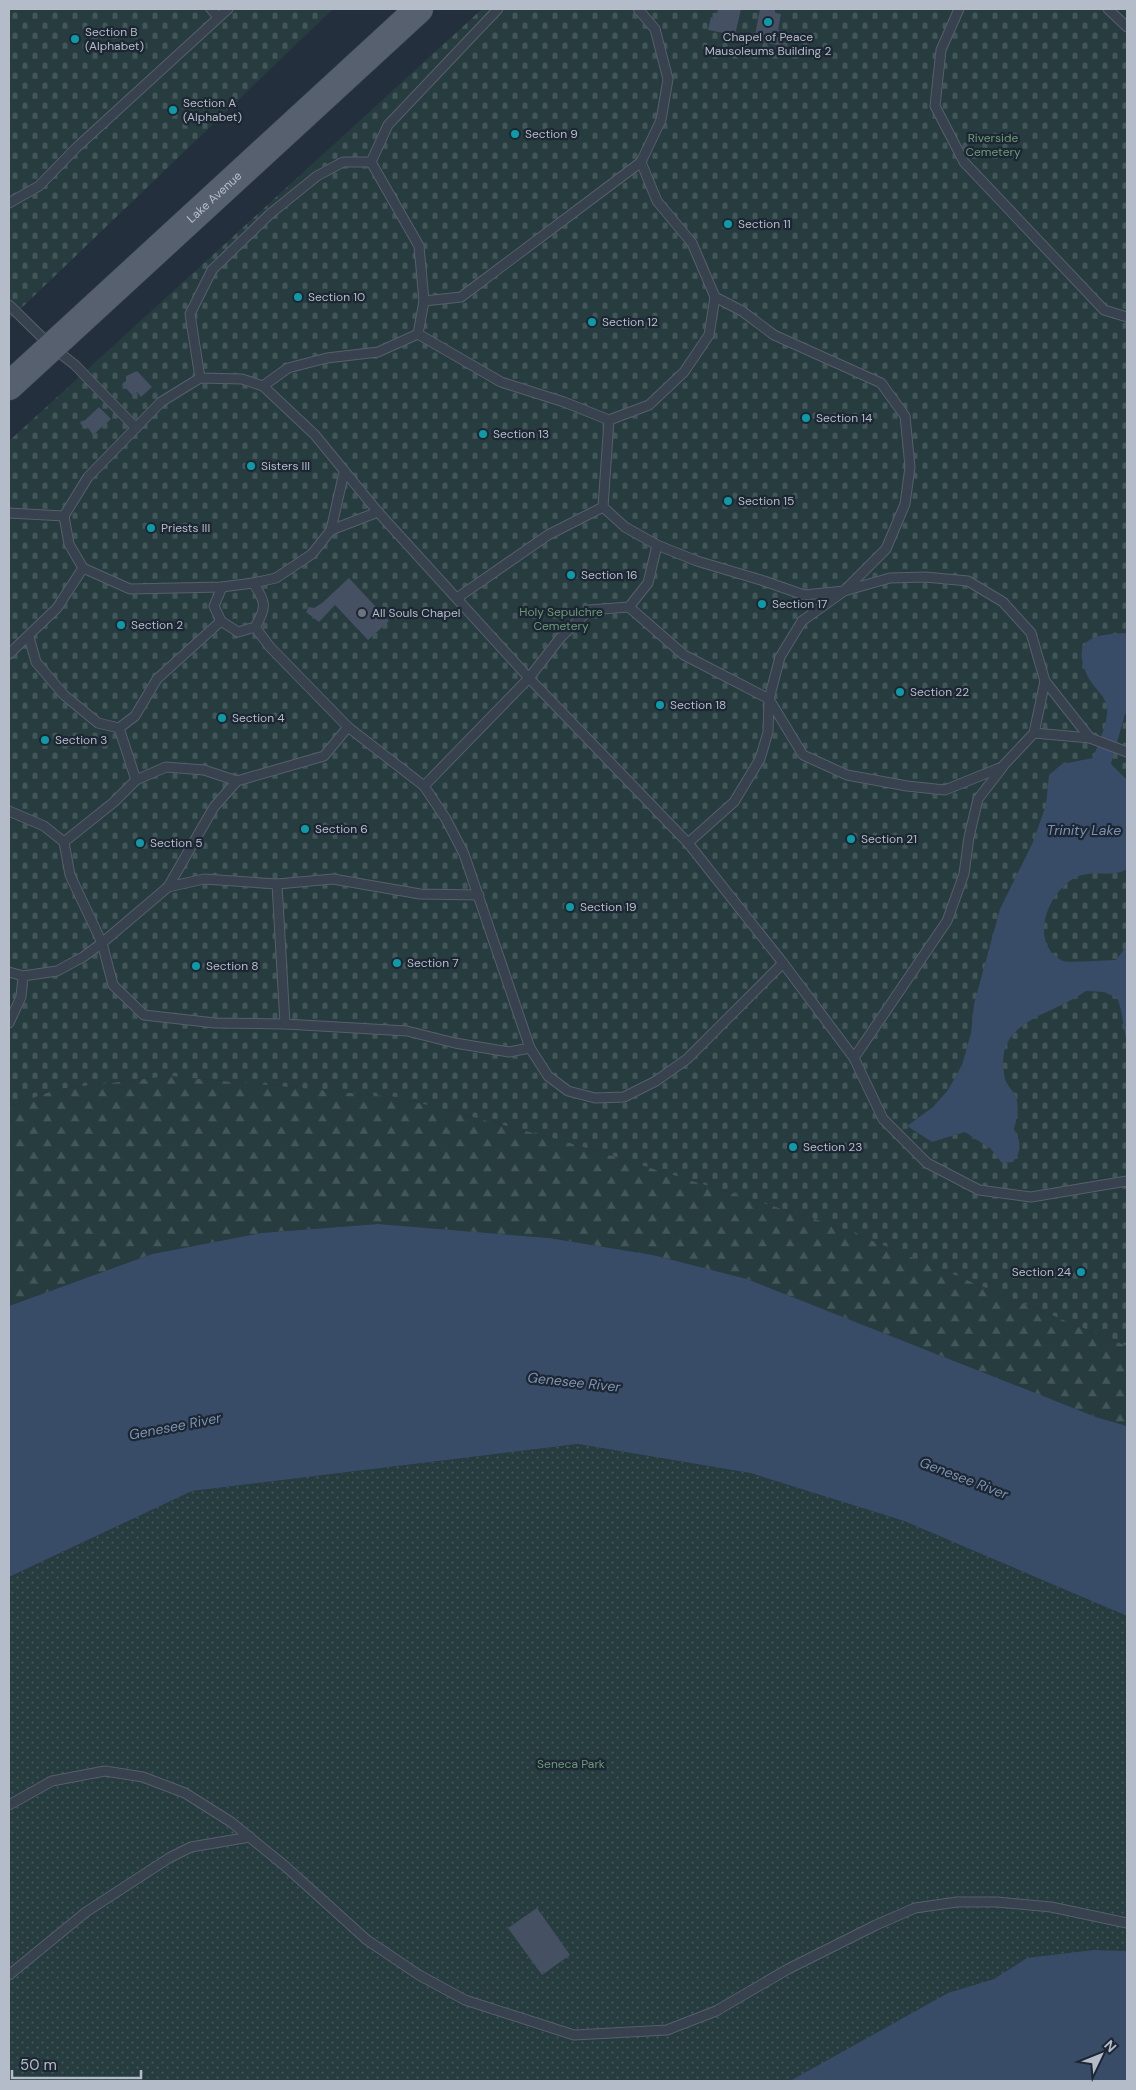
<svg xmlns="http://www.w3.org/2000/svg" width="1136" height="2090" viewBox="0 0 1136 2090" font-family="'DM Sans',sans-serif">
	<defs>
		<pattern id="grass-dots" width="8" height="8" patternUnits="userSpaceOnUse" patternTransform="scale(1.25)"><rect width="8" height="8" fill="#263c3f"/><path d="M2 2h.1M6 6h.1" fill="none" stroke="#435659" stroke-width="1.8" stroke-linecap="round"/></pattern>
		<pattern id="forest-firs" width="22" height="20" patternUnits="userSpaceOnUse" patternTransform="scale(1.25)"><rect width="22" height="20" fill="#263c3f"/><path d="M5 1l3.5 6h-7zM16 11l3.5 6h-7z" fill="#435659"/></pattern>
		<pattern id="cemetery-stones" width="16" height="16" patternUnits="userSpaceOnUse" patternTransform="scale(1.25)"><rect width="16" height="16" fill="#263c3f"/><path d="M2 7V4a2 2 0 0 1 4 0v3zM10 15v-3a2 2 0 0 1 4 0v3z" fill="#435659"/></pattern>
	</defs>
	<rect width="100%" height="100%" fill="#242f3e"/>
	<!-- grass -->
	<polygon fill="url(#grass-dots)" points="578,1444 750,1473 904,1521 1127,1616 1127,2081 9,2081 9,1577 192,1491"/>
	<!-- forest -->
	<polygon fill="url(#forest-firs)" points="170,1076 397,1097 564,1141 834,1225 1127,1346 1127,1426 1096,1417 747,1279 653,1255 549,1238 378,1224 261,1233 152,1254 9,1306 9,1107 57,1089"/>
	<!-- cemetery -->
	<g fill="url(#cemetery-stones)">
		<polygon points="9,9 333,9 9,320"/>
		<polygon points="482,9 1127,9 1127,1346 834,1225 564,1141 397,1097 170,1076 57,1089 9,1107 9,441"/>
	</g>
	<!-- water -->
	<g fill="#394c67">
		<path d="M 1127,633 L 1127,713 L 1125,714 L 1111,764 L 1127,780 L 1127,869 C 1113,878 1095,870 1079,876 C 1048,888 1027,944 1063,961 C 1067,963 1107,960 1116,960 L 1126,947 L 1127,941 L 1127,1043 C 1123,1028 1123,1012 1117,998 L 1104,992 L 1086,991 C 1049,1018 992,1019 1005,1079 C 1007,1086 1012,1089 1015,1095 C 1020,1106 1017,1118 1014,1129 C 1021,1142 1022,1150 1013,1162 L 1002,1163 L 991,1149 L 965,1132 L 932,1142 L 907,1126 L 933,1107 L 948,1090 L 962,1065 L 971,1033 L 974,1004 L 1000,909 L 1033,842 L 1046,805 L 1049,775 L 1062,764 L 1093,758 C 1098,744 1111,717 1106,703 C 1104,696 1092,685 1088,677 C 1069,638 1095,634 1127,633 Z"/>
		<polygon points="378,1224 549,1238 653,1255 747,1279 1096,1417 1127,1426 1127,1616 904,1521 750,1473 578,1444 192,1491 9,1577 9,1306 152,1254 261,1233"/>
		<polygon points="1094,1950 1127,1951 1127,2081 790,2081 948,1993 994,1979 1027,1958"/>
	</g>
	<!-- building -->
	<g fill="#455162">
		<polygon points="718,9 741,9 735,35 708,30 711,17 716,18"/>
		<polygon points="760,9 775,9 775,13 781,14 778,30 784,31 781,46 754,40"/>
		<polygon points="137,371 152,387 141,397 137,392 133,396 122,384 126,381 126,376"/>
		<polygon points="99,407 111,419 93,435 86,425 82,426 80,422 85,420"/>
		<polygon points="349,578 389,621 368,640 335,605 319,622 306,612 309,607 314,608 322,603"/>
		<polygon points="537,1908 570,1955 542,1975 508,1928"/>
	</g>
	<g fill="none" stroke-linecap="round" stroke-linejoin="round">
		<defs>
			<g id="lane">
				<polyline points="211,9 218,17"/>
				<polyline points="959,9 941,50 935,106 964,162 1104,310 1127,317"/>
				<polyline points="1108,9 1127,27"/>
				<polyline points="9,203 39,186 77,147 228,9"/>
				<polyline points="424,301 461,297 641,162"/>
				<polyline points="9,305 52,347 75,365 136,428"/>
				<polyline points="418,334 501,382 564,402 609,420"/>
				<polyline points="200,378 190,314 212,270 270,214 317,176 343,162 371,162"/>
				<polyline points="263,386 288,368 327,358 378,352 418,334 424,301 419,246 371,162 388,125 498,9"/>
				<polyline points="344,472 331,530 312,554 276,578 253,583 222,587 130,589 83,568 69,544 64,516 88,477 161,402 200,378 242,379 263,386 315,435 378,512"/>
				<polyline points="9,513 64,516"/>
				<polyline points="331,530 378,512 529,678 688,843 783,963 854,1058 883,1119 927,1163 979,1190 1031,1197 1127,1181"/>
				<path d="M 222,587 L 214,606 L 221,621 L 238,632 L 255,627 C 267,608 266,601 253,583"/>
				<polyline points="457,598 548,535 603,507"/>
				<polyline points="629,607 648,583 657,545"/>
				<polyline points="255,627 270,647 348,727 424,786 446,819 464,854 530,1048 548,1076 568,1091 595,1098 624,1097 656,1081 687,1059 783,963"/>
				<polyline points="29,637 36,662 64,695 98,723 119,728 135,716 157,679 221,621"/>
				<polyline points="9,654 57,608 83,568"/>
				<polyline points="1045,681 1090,738"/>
				<polyline points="119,728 136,780"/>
				<polyline points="1034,733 1090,738 1127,752"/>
				<polyline points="424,786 529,678 561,637 589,610 629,607 684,655 769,699 803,755 847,775 907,786 945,790 1002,767 1034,733 1045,681 1031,633 1003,602 968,581 925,577 890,578 844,591 804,595 764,581 697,561 657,545 625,527 603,507 609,420 649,405 684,372 709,335 715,297 692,243 657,201 641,162 661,120 668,79 655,29 638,9"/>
				<polyline points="9,811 44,826 64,842 70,875 102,943 113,985 144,1015 215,1023 285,1024 407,1031 455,1043 509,1052 530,1048"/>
				<polyline points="64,842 114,802 136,780 166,767 204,770 237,781 324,756 348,727"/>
				<polyline points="688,843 734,802 760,759 768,732 769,699 780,657 802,621 844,591 886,549 905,504 910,467 905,416 881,383 774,335 742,311 715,297"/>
				<polyline points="277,884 285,1024"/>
				<polyline points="168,887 214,807 237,781"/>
				<polyline points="9,972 23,976 57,971 83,957 102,943 168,887 204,879 277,884 333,879 420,894 479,895"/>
				<polyline points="9,1023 21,997 23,976"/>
				<polyline points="854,1058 947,921 964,874 969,837 978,799 1002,768"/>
				<polyline points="9,1805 52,1781 105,1771 143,1777 185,1793 231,1822 285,1866 367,1940 419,1975 465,2000 574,2035 667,2030 716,2011 788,1969 876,1925 915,1908 957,1902 997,1902 1051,1907 1127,1923"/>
				<polyline points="9,1975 86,1912 169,1858 191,1847 250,1837"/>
			</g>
			<g id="primary">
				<path id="s1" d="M 9,386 L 419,9"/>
			</g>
		</defs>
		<!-- lane casing -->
		<use href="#lane" stroke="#565f6c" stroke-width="11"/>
		<!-- primary casing -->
		<use href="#primary" stroke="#414a57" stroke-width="29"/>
		<!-- lane -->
		<use href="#lane" stroke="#38414e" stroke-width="9"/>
		<!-- primary -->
		<use href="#primary" stroke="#56606e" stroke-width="28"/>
	</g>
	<!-- markers -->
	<g fill="#0f9aa8" stroke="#1d2633" stroke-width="2">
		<circle cx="768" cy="22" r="5"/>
		<circle cx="75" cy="39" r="5"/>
		<circle cx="173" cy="110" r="5"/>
		<circle cx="515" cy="134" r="5"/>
		<circle cx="728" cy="224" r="5"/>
		<circle cx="298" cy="297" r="5"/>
		<circle cx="592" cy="322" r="5"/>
		<circle cx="806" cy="418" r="5"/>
		<circle cx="483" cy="434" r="5"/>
		<circle cx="251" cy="466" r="5"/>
		<circle cx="728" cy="501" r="5"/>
		<circle cx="151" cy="528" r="5"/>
		<circle cx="571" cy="575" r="5"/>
		<circle cx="762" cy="604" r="5"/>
		<circle cx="121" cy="625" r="5"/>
		<circle cx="900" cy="692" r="5"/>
		<circle cx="660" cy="705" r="5"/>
		<circle cx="222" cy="718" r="5"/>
		<circle cx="45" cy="740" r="5"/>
		<circle cx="305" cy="829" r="5"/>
		<circle cx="851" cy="839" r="5"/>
		<circle cx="140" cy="843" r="5"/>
		<circle cx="570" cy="907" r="5"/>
		<circle cx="397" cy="963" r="5"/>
		<circle cx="196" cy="966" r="5"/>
		<circle cx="793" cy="1147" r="5"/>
		<circle cx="1081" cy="1272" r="5"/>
	</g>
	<circle fill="#6b7280" stroke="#1d2633" stroke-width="2" cx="362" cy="613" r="5"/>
	<g text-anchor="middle" stroke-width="4.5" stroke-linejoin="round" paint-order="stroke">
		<!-- poi labels -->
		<g font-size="12" fill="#b4bcc9" stroke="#1d2633" text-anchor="start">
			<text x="85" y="36">Section B<tspan x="85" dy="14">(Alphabet)</tspan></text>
			<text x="768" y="41" text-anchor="middle">Chapel of Peace<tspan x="768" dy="14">Mausoleums Building 2</tspan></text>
			<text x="183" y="107">Section A<tspan x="183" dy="14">(Alphabet)</tspan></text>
			<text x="525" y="138">Section 9</text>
			<text x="738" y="228">Section 11</text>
			<text x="308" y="301">Section 10</text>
			<text x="602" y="326">Section 12</text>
			<text x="816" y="422">Section 14</text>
			<text x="493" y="438">Section 13</text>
			<text x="261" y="470">Sisters III</text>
			<text x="738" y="505">Section 15</text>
			<text x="161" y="532">Priests III</text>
			<text x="581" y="579">Section 16</text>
			<text x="772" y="608">Section 17</text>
			<text x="372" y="617">All Souls Chapel</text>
			<text x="131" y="629">Section 2</text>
			<text x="910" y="696">Section 22</text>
			<text x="670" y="709">Section 18</text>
			<text x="232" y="722">Section 4</text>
			<text x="55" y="744">Section 3</text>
			<text x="315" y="833">Section 6</text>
			<text x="861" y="843">Section 21</text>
			<text x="150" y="847">Section 5</text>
			<text x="580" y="911">Section 19</text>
			<text x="407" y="967">Section 7</text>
			<text x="206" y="970">Section 8</text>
			<text x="803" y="1151">Section 23</text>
			<text x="1071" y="1276" text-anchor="end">Section 24</text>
		</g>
		<!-- park labels -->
		<g font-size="12" fill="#6b9a76" stroke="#1d2633">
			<text x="993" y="142">Riverside<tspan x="993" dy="14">Cemetery</tspan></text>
			<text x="561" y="616">Holy Sepulchre<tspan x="561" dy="14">Cemetery</tspan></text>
			<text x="571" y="1768">Seneca Park</text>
		</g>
		<!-- street labels -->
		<g font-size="12" fill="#b4bcc9" stroke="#1d2633">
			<text dy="4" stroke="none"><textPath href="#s1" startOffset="279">Lake Avenue</textPath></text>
		</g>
		<!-- water labels -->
		<g font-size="14" font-style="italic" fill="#7c92b1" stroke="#1d2633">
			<text x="1084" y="835">Trinity Lake</text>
			<text transform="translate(574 1382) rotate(6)" y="5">Genesee River</text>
			<text transform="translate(175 1426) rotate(-11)" y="5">Genesee River</text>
			<text transform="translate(964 1478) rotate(21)" y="5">Genesee River</text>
		</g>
	</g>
	<!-- border -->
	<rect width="1136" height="2090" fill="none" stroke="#b4bcc9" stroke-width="20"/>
	<!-- north arrow -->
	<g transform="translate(1101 2055) rotate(47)" stroke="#1d2633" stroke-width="4" paint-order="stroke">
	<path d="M0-4L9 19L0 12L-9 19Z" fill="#b4bcc9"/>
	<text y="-8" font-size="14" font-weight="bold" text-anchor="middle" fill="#b4bcc9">N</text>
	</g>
	<!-- scale -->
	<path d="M12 2070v8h129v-8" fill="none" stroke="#b4bcc9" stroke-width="2.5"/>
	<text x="20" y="2070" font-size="15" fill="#b4bcc9" stroke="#1d2633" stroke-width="4" paint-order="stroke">50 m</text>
</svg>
